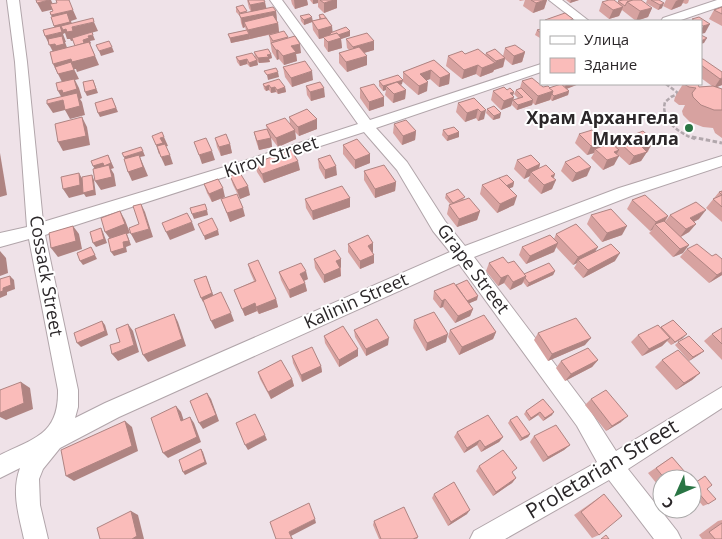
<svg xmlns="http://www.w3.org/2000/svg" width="722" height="539" viewBox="0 0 722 539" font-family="'Open Sans',sans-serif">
	<rect width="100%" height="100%" fill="#efe2e8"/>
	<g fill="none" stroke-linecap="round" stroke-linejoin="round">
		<defs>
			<g id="minor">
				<path d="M 7,0 L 19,0 L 27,62 L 43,222 L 231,165 L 358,124 L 270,0 L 282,0 L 370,120 L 541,64 L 541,72 L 376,128 L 407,162 L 445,221 L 465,246 L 619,188 L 722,156 L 722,166 L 631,196 L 474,257 L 591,412 L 616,451 L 722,387 L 722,408 L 628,469 L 677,531 L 681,539 L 654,539 L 609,480 L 505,539 L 470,539 L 474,531 L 597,462 L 577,426 L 459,264 L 119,417 L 60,448 L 43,469 L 39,479 L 40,505 L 48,539 L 24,539 C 19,516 11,492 20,468 L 0,478 L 0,455 C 34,438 59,435 58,390 L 29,239 L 0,247 L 0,233 L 27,227 L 15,62 ZM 364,132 L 397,170 L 433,231 L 450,252 L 105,403 L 75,418 L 78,407 L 78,390 L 45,235 Z"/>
				<polygon points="549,0 562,0 589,21 576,21"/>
				<polygon points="717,0 722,0 722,6 678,21 661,21 663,18"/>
			</g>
		</defs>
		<!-- minor casing -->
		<use href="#minor" stroke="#b1a5aa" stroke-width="2"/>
		<!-- path-far1 -->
		<g stroke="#b1a7ac" stroke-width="2.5" stroke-dasharray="4 2" stroke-linecap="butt">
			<polyline points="666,84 678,93"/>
			<path d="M 680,93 L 671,97 L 665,102 C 660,120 680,134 695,139"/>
		</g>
		<!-- path -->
		<polyline stroke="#b1a7ac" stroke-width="3" stroke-dasharray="4.5 2.5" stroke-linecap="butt" points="692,137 722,143"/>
		<!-- minor -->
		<use href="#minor" fill="#fff" fill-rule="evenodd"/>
	</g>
	<!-- wall -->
	<g fill="#d7a2a0">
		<polygon points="247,0 266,9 276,11 277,21 276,21 278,23 279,32 288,37 288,38 301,53 296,54 297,61 284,65 279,59 277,60 272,52 269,35 278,33 231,43 228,34 246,30 245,27 243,28 241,23 240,16 236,12 236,7 248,13 251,12 249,8"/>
		<polygon points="291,0 307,0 308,5 295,9 292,4"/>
		<polygon points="310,0 337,0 337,8 324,13 318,7 318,3 313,4"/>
		<polygon points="519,0 547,0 544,9 533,13 523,6 525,0 520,1"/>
		<polygon points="566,0 579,0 570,3"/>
		<polygon points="623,0 652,8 648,17 636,21 622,10 619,16 609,19 599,11 602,2 618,3 618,1"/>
		<polygon points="647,0 659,0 662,8 658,10 646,3"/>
		<polygon points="666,0 689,0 688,3 686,4 683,3 681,6 671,10 663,6"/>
		<polygon points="722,7 722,26 709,19 714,10"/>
		<polygon points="319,15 327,19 332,26 332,32 350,36 341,39 342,48 328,52 324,46 324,38 319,39 313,30 312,22 304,25 301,21 300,16 312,21 319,19"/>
		<polygon points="541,29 541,38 540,38 535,35 537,30"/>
		<polygon points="346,39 374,50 364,53 367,65 347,72 339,63 339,53 349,50 347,48"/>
		<polygon points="505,48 525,52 522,62 512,65 505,59 503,67 494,70 493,72 480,77 476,74 462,79 446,66 448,56 465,54 485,55 486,53 503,56"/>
		<polygon points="254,52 271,54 272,58 269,59 270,62 259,63 257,61 258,65 250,67 247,64 240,66 237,62 236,57 255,57"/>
		<polygon points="701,59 722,72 722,85 717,87 722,89 722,138 715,133 713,128 703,127 690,122 683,115 682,111 685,105 679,105 674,101 675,97 683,84 698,84 699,87 712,86 701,78"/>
		<polygon points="434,60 450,74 449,84 439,87 430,79 426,80 427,91 418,95 402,81 402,84 401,85 406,90 405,99 393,103 385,95 386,90 383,91 379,86 379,81 403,80 403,72"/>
		<polygon points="283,67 313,80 292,87 285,77"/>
		<polygon points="522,81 543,87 549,88 558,85 557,84 579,84 567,88 569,91 568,95 552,101 550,99 550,100 535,105 533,103 532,105 517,110 512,105 513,100 519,99 514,94 516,90 520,88"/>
		<polygon points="263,84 285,87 286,92 278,94 276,92 271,93 269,90 266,91 264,89"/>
		<polygon points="306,86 325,97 311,101 307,95"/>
		<polygon points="360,88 384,106 369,111 360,98"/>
		<polygon points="507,90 514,92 513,96 514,97 511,106 501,110 491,100 493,91"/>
		<polygon points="474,98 484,119 478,121 476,118 465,122 456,112 458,103"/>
		<polygon points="487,109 500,118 493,120 486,113"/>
		<polygon points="289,117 317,119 317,129 299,136 295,132 296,139 278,147 271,138 272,147 259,150 256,141 254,132 267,129 266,125 290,123"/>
		<polygon points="394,124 416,131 415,140 402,145 393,133"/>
		<polygon points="443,130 459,132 459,137 447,141 442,135"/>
		<polygon points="579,134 602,147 615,146 618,141 652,139 648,152 646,153 641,161 629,165 617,154 614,165 603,170 591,158 594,153 587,155 575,143"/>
		<polygon points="215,138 230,144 232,153 221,156 217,147"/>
		<polygon points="343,145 370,154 370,163 355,169 343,154"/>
		<polygon points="318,159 337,175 325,179 319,168"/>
		<polygon points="517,160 540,164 539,169 555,174 554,178 552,189 541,194 528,181 530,176 524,179 514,169"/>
		<polygon points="565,162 587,176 572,182 561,171"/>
		<polygon points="255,163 300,170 264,183 257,172"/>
		<polygon points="364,171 396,182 395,191 375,198 364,180"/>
		<polygon points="230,176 250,195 240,199 233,185"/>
		<polygon points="514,182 513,187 509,188 514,205 497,213 480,194 482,185"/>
		<polygon points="204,184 225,197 212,202 207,193"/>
		<polygon points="722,191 722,222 706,208 719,192"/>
		<polygon points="446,194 465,199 480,211 477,220 457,227 447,214 449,205 450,204 445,198"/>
		<polygon points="350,198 350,207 313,220 306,208 305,199"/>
		<polygon points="221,199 245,216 230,222"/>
		<polygon points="632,200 668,216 665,222 670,215 699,219 694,222 696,224 689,232 681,237 683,253 673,257 649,233 652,230 650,231 627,209"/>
		<polygon points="591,215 622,235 602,242 587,224"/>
		<polygon points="556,234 596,251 615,261 583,278 574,268 577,263 573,265 556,247 554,252 526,264 519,255 522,247 554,239"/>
		<polygon points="373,243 373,252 372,252 374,255 374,263 360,269 348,252 348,244"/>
		<polygon points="687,249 722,259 722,275 709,283 680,257"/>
		<polygon points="314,259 341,259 341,276 324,283 315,268"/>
		<polygon points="489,263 508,263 524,274 555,271 553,275 527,287 523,282 522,284 510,290 504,283 498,286 486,271"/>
		<polygon points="248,264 276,299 278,307 259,314 257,311 245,316 234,290 254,281 250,272"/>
		<polygon points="279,272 308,279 304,281 305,283 307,291 290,298 281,280"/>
		<polygon points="456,285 477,300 469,303 473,309 470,316 455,323 443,307 440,308 433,299 434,291"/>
		<polygon points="414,320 446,342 426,351 413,328"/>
		<polygon points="661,327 683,338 671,345 667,341 662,346 642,356 631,342 638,335"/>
		<polygon points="722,328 722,360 704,341 712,334"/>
		<polygon points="354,330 388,345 366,356 355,337"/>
		<polygon points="450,330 496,332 493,339 459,355 448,337"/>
		<polygon points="538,333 585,345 548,361 534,340"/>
		<polygon points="324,336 358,356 339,367 325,343"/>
		<polygon points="678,342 704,351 700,354 689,361 675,345"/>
		<polygon points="292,356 321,366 322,372 302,382 293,363"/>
		<polygon points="598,360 592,367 565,381 556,368 561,361"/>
		<polygon points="662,360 700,373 692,380 676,390 655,367"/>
		<polygon points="258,372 292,379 294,386 271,399 260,379"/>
		<polygon points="543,399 552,415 543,421 538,415 529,421 524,414 526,411"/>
		<polygon points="591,399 621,422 606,431 585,405"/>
		<polygon points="510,420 530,434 528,437 520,441 508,423"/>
		<polygon points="457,432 503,437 499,442 481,452 477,445 464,453 454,437"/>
		<polygon points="534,436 570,445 564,450 543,462 530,442"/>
		<polygon points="672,457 691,479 662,479 662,490 648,473"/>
		<polygon points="479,466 512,474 516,478 512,483 493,496 476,471"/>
		<polygon points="705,476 707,489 708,504 703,506 692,493 692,484"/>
		<polygon points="434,494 467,514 448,526 432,498"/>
		<polygon points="604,494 599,535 592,538 574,515"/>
		<polygon points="722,520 722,539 702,539 699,535 718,521"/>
		<polygon points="374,521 418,537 417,539 379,539 373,525"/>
	</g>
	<!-- shaded-wall -->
	<g fill="#af8482">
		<polygon points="49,0 51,0 55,9 42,12 37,3"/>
		<polygon points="294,0 307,0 308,5 295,9"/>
		<polygon points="313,0 318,0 318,3 313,4"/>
		<polygon points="334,0 337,0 337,8 324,13 324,3"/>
		<polygon points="545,0 547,0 544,9 533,13 536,3"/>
		<polygon points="571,0 579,0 570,3"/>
		<polygon points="678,0 684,0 681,6 671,10 676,1"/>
		<polygon points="265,2 267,11 252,14 250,5"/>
		<polygon points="664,3 662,8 658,10 660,5"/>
		<polygon points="623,7 619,16 609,19 613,10"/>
		<polygon points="652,8 648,17 636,21 640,11"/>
		<polygon points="73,10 77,19 71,21 73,27 94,22 98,31 76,37 77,40 71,41 70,39 67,39 65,33 63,34 66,42 65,42 69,53 54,54 45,36 58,33 54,26 56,24 51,15"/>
		<polygon points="276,11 277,21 247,27 244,22 245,27 243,28 241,18"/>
		<polygon points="312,17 313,22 312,21 312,22 304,25 304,20"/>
		<polygon points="278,23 279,32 250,39 248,30"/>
		<polygon points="710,24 705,33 701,34 701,30 703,26"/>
		<polygon points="332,26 333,35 330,33 330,36 319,39 318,30"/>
		<polygon points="350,31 350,36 341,39 342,48 328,52 328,42 333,36"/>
		<polygon points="249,34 250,39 231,43 230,38"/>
		<polygon points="93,35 95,40 90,41 91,43 90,44 99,65 77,72 76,69 74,69 79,79 75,80 79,88 82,98 80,99 82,102 85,115 70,119 65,110 53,113 47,104 63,100 58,91 63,84 53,64 85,45 83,40 88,36"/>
		<polygon points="707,38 704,43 701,44 701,41"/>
		<polygon points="374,41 374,50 353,56 353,47"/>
		<polygon points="300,44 301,53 296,54 297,61 284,65 283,56 291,46"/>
		<polygon points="112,47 114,52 101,56 99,51"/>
		<polygon points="276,50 278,50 279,59 277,60"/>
		<polygon points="525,52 522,62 512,65 514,56"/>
		<polygon points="271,54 272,58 269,59 270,62 259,63 258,58"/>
		<polygon points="367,56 367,65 347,72 346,62"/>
		<polygon points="505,58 503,67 494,70 493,72 480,77 482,68 495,63 496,61"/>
		<polygon points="247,59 247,64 240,66 239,61"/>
		<polygon points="257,60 258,65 250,67 249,63"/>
		<polygon points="478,65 476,74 462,79 464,70"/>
		<polygon points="431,70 430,79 419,84 420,74"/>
		<polygon points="312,71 313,80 292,87 291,78"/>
		<polygon points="278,72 279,77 268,80 267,75"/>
		<polygon points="450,74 449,84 439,87 440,78"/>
		<polygon points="722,78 722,85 714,88 720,79"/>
		<polygon points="93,80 98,93 87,96 85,92"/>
		<polygon points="403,80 402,84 389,89 386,86 386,90 383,91 383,86"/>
		<polygon points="428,82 427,91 418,95 419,86"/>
		<polygon points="566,84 579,84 564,90"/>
		<polygon points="269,85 269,90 266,91 265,87"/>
		<polygon points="275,87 276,92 271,93 271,88"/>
		<polygon points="285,87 286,92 278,94 277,90"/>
		<polygon points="324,88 325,97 311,101 310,92"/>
		<polygon points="406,90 405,99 393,103 394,94"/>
		<polygon points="553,91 550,100 535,105 538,96"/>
		<polygon points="569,91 568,95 552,101 554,96"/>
		<polygon points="514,92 512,98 514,97 511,106 501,110 504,101 510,93"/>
		<polygon points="384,97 384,106 369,111 369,102"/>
		<polygon points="112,98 118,112 100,117 98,113"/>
		<polygon points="533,100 532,105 517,110 518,105"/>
		<polygon points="478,109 476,118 465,122 467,113"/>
		<polygon points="486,110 484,119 478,121 481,112"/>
		<polygon points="501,113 500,118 493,120 494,116"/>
		<polygon points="82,117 87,127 90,145 63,151 58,142"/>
		<polygon points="317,119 317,129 299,136 298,127"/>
		<polygon points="295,130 296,139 278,147 276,138"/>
		<polygon points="416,131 415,140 402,145 403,136"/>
		<polygon points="459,132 459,137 447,141 448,136"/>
		<polygon points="164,137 168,146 164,147 166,152 159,154 156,145 160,138"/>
		<polygon points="271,138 272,147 259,150 257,141"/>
		<polygon points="652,139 648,145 653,143 641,161 629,165 634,156 642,147 649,140"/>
		<polygon points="604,141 600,150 595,149 594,153 587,155 591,146"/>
		<polygon points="230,144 232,153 221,156 219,147"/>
		<polygon points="619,150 615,157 619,156 614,165 603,170 607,160 614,152"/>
		<polygon points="143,151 145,156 140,157 148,176 132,181 128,172 126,162 124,157"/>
		<polygon points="212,151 215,160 202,164 199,155"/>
		<polygon points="0,153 7,195 0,197"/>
		<polygon points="370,154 370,163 355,169 355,160"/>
		<polygon points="108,155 114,168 111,169 114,174 116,186 101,190 95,181 96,171 93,166"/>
		<polygon points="170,155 173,164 165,166 161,157"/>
		<polygon points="298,161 300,170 264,183 262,174"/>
		<polygon points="540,164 537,173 531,172 530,176 524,179 527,170"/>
		<polygon points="336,166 337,175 325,179 325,170"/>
		<polygon points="591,167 587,176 572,182 576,173"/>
		<polygon points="79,173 84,182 92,175 94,180 96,195 86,197 84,194 69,198 63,189"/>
		<polygon points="555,174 552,181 556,180 552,189 541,194 544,185 551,176"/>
		<polygon points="396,182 395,191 375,198 375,189"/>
		<polygon points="514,182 513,187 501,192 502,187"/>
		<polygon points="248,186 250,195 240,199 237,190"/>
		<polygon points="223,188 225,197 212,202 209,194"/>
		<polygon points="517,196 514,205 497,213 500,204"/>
		<polygon points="350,198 350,207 313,220 312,211"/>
		<polygon points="141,204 145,212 153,237 136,243 131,234 149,229"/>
		<polygon points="243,208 245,216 230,222 227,213"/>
		<polygon points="207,210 208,215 194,219 192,214"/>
		<polygon points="706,210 699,219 683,227 690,218"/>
		<polygon points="120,211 125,220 130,233 127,234 131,245 126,247 127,252 114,256 111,252 123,242 111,240 105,232"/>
		<polygon points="480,211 477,220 457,227 459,219"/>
		<polygon points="668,216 662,225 655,224 652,230 650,231 656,222"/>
		<polygon points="192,222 195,230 170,240 166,232"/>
		<polygon points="696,224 689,232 680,237 686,229"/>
		<polygon points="73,226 79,234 82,249 58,257 51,248"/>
		<polygon points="627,226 622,235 602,242 607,233"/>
		<polygon points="101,228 103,232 107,243 96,247 93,243"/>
		<polygon points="218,230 219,235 205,240 204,236"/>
		<polygon points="373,243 373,252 367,254 368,246"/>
		<polygon points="558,243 554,252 526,264 530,256"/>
		<polygon points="689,245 683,253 673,257 680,249"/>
		<polygon points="91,247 97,259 83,265 80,261"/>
		<polygon points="598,247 593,255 578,260 577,263 573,265 578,257"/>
		<polygon points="0,251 6,258 8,273 0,276"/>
		<polygon points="620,253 615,261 583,278 588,270"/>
		<polygon points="374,255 374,263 360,269 360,261"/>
		<polygon points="341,259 341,267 339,269 340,268 341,276 324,283 324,275 336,261"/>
		<polygon points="306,271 308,279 301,282 300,274"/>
		<polygon points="555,271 553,275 527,287 529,283"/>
		<polygon points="722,272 722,275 709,283 717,275"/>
		<polygon points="508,275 504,283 498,286 501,278"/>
		<polygon points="10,276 14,280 15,289 7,292 7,295 0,298 0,292"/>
		<polygon points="206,276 214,297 203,302 201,298"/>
		<polygon points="526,276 522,284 510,290 513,282"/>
		<polygon points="305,283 307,291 290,298 289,290"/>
		<polygon points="478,296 477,300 463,306 464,302"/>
		<polygon points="276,299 278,307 259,314 256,307"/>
		<polygon points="445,299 443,307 440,308 442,301"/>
		<polygon points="255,303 257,311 245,316 242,309"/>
		<polygon points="473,309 470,316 455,323 458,316"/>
		<polygon points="231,313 234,321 215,329 211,321"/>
		<polygon points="174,314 178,322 186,346 148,362 143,355"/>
		<polygon points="102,321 105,325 108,335 81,347 77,343"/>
		<polygon points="128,324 133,331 139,352 118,361 112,354 134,345"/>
		<polygon points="496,332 493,339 459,355 462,347"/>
		<polygon points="448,334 446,342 426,351 427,343"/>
		<polygon points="687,334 683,338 671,345 675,342"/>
		<polygon points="389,338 388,345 366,356 366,349"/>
		<polygon points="591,338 585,345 548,361 552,354"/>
		<polygon points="670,338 662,346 642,356 649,349"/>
		<polygon points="358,349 358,356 339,367 339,360"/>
		<polygon points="704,351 700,354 689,361 693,357"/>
		<polygon points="598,360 592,367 565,381 571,374"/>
		<polygon points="321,366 322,372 302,382 301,375"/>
		<polygon points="700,373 692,380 676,390 684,383"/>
		<polygon points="292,379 294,386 271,399 268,392"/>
		<polygon points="21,382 30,388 33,409 6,420 0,417 0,413"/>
		<polygon points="207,393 211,399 219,421 203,429 199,423"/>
		<polygon points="176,406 181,412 186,427 181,421"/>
		<polygon points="540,412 538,415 529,421 531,418"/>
		<polygon points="554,412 552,415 543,421 545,418"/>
		<polygon points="628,416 621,422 606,431 612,426"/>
		<polygon points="190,417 194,423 201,442 168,458 163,453"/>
		<polygon points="125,421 132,427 138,451 74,481 66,476"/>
		<polygon points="530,434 528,437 520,441 522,438"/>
		<polygon points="265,435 267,440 248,450 245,445"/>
		<polygon points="503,437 499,442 481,452 485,447"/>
		<polygon points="480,440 477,445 464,453 467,448"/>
		<polygon points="570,445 564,450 543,462 548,457"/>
		<polygon points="201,449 203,452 207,464 185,475 183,472"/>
		<polygon points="516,478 512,483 493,496 496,492"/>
		<polygon points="470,510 467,514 448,526 451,522"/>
		<polygon points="131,511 138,515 144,539 132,539"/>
		<polygon points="315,519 316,523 291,536 293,539 292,539 289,532"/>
	</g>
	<!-- building -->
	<g fill="#fabcba" stroke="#af8482">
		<polygon points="36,0 49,0 37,3"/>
		<polygon points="56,0 69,0 73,10 51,15 50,12 53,11 50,4 57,3"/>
		<polygon points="248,0 264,0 265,2 250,5"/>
		<polygon points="320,0 334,0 324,3"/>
		<polygon points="531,0 545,0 536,3"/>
		<polygon points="609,0 614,0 623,7 613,10 602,2"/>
		<polygon points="623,0 633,0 627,2 625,6 618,1"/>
		<polygon points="633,0 641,0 652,8 640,11 627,2"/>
		<polygon points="651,0 659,0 664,3 660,5"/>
		<polygon points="243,5 247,11 240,13 236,7"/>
		<polygon points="273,7 276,11 241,18 239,14"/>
		<polygon points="722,7 722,14 714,10"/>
		<polygon points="67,13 70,22 54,26 51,17"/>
		<polygon points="565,13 573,19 568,21 547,21 545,20"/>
		<polygon points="309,14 312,17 304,20 300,16"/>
		<polygon points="323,14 327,19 326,18 321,19 319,15"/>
		<polygon points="273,15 278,23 248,30 244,22"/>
		<polygon points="699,17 710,24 703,26 701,25 701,21 695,21 692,19"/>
		<polygon points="93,18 94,22 72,27 73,31 67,32 66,29 63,30 61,26"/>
		<polygon points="326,18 332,26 318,30 312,21"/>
		<polygon points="60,26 62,32 45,36 43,30"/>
		<polygon points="346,27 350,31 338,35 337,33 332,35 330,33"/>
		<polygon points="541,29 541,33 537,30"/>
		<polygon points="247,30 249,34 230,38 228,34"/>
		<polygon points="284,31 288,37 273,41 269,35"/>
		<polygon points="92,32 93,35 88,36 89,38 83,40 84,43 75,46 72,38"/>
		<polygon points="337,33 341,38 328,42 323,37"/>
		<polygon points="367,33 374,41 353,47 346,39"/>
		<polygon points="701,35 707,38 701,41"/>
		<polygon points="62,36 64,44 56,46 55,44 49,45 48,39"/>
		<polygon points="295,36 300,44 291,46 296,52 283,56 278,50 276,50 271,43"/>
		<polygon points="109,41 112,47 99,51 96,45"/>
		<polygon points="89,42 95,56 72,62 71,59 53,64 50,52"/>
		<polygon points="515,45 525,52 514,56 505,48"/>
		<polygon points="359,47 367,56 346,62 339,53"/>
		<polygon points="268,49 271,54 267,55 269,57 258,58 254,52"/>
		<polygon points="478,49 495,63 482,68 478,65 464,70 448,56 462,51 465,54"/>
		<polygon points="495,49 505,58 496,61 486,53"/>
		<polygon points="252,53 257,60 249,63 247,59 239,61 236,57"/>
		<polygon points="701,59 703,59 722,72 722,78 720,79 701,65"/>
		<polygon points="434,60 450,74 440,78 431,70 420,74 428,82 419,86 403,72"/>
		<polygon points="305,61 312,71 291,78 283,67"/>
		<polygon points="71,62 74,70 58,74 55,67"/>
		<polygon points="276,68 278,72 267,75 264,71"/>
		<polygon points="398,75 403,80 383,86 379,81"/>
		<polygon points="532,78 543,87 548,86 553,91 538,96 522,81"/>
		<polygon points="74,79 77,89 63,93 62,90 58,91 56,83"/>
		<polygon points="279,79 285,87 277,90 275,87 271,88 269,85 265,87 263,84"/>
		<polygon points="93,80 96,89 85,92 83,82"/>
		<polygon points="320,82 324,88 310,92 306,86"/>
		<polygon points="397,82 406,90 394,94 386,86"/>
		<polygon points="374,84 384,97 369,102 360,88"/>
		<polygon points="561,84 569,91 554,96 552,94 553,91 549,88"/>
		<polygon points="684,84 698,84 699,87 713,86 722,89 722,110 714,110 701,105 693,97 692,93 696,88 689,87"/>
		<polygon points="504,87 507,90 510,88 514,92 510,93 514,97 504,101 493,91"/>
		<polygon points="521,88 533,100 518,105 513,100 523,97 516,90"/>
		<polygon points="77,93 80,106 65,110 63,100 47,104 47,100"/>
		<polygon points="112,98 116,108 98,113 95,103"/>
		<polygon points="474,98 486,110 481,112 478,109 467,113 458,103"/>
		<polygon points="494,106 501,113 494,116 487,109"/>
		<polygon points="307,109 317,119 298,127 289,117"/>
		<polygon points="82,117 86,136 58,142 55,124"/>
		<polygon points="285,118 295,130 276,138 266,125"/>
		<polygon points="406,120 416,131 403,136 394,124"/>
		<polygon points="454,127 459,132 448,136 443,130"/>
		<polygon points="267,129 271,138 257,141 254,132"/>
		<polygon points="592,130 604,141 591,146 579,134"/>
		<polygon points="643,131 652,139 649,140 653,143 642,147 647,152 634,156 618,141"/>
		<polygon points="162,132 164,137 160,138 163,143 156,145 152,136"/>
		<polygon points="226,134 230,144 219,147 215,138"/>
		<polygon points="206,138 212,151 199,155 194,142"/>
		<polygon points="357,139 370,154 355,160 343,145"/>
		<polygon points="611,143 619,150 614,152 619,156 607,160 595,149"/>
		<polygon points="165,144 170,155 161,157 157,146"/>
		<polygon points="141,147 143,151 124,157 122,153"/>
		<polygon points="291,150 298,161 262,174 255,163"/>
		<polygon points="108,155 111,163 104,166 103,163 93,166 91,161"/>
		<polygon points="139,155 143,167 128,172 124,159"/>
		<polygon points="330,155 336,166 325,170 318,159"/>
		<polygon points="531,155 540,164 527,170 517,160"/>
		<polygon points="579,156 591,167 576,173 565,162"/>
		<polygon points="109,165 112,177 95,181 93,169"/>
		<polygon points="384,165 396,182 375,189 364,171"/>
		<polygon points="546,165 555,174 551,176 556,180 544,185 531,172"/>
		<polygon points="79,173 80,185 63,189 61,177"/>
		<polygon points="240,173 248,186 237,190 230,176"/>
		<polygon points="92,175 94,190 83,193 82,177"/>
		<polygon points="507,175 514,182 506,186 499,178"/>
		<polygon points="499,178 517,196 500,204 482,185"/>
		<polygon points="218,179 223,188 209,194 204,184"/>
		<polygon points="342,186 350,198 312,211 305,199"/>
		<polygon points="458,189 465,197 453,203 446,194"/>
		<polygon points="722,191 722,207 713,199 722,195 719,192"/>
		<polygon points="237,194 243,208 227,213 221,199"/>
		<polygon points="645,195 668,216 656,222 632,200"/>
		<polygon points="469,198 480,211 459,219 449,205"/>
		<polygon points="696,202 706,210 690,218 696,224 686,229 670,215"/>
		<polygon points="141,204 149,229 131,234 129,228 139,224 133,206"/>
		<polygon points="205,204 207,210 192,214 190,208"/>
		<polygon points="611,209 627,226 607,233 591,215"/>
		<polygon points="120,211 125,224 105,232 101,218"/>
		<polygon points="187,213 192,222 166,232 162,223"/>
		<polygon points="212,218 218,230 204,236 198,224"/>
		<polygon points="664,221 689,245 680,249 655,224"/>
		<polygon points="576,224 598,247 578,257 556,234"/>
		<polygon points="73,226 76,241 51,248 49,233"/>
		<polygon points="101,228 104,239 93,243 90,232"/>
		<polygon points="126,233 129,241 123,242 124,248 111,252 108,239"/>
		<polygon points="368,235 373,243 368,246 374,255 360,261 348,244"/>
		<polygon points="550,235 558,243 530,256 522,247"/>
		<polygon points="611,244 620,253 588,270 578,260"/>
		<polygon points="697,244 712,256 716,254 722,259 722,272 717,275 687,249"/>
		<polygon points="91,247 95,255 80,261 77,253"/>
		<polygon points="335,250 341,259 336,261 340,268 324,275 314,259"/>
		<polygon points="503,257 508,263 514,261 526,276 513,282 508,275 501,278 489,263"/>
		<polygon points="258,260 276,299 256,307 255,303 242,309 234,290 256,281 248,264"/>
		<polygon points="301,263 306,271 300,274 305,283 289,290 279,272"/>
		<polygon points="549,263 555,271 529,283 525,278 526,276 524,274"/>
		<polygon points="10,276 11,285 3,288 3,291 0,292 0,279"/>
		<polygon points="206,276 212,293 201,298 194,280"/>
		<polygon points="467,280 478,296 467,301 456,285"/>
		<polygon points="454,283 473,309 458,316 445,299 442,301 434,291"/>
		<polygon points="221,292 231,313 211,321 203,300"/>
		<polygon points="434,312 448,334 427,343 414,320"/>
		<polygon points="174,314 182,339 143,355 135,329"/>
		<polygon points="484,315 496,332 462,347 450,330"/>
		<polygon points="576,318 591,338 552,354 538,333"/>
		<polygon points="377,319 389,338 366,349 354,330"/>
		<polygon points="673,320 687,334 675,342 661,327"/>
		<polygon points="102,321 105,331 77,343 74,333"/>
		<polygon points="128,324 134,345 112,354 110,345 120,342 116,329"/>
		<polygon points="658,325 670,338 649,349 638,335"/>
		<polygon points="343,326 358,349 339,360 324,336"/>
		<polygon points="722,328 722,344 712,334"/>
		<polygon points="689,336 704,351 693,357 678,342"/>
		<polygon points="312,347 321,366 301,375 292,356"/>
		<polygon points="588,348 598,360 571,374 561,361"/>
		<polygon points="678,350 700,373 684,383 662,360"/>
		<polygon points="281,360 292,379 268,392 258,372"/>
		<polygon points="21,382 24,403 0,413 0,390"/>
		<polygon points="606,390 628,416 612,426 591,399"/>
		<polygon points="207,393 216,415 199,423 190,401"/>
		<polygon points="543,399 554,412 545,418 540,412 531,418 526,411"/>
		<polygon points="176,406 181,421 190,417 197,437 163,453 151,418"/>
		<polygon points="255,414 265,435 245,445 236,423"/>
		<polygon points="488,415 503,437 485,447 480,440 467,448 457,432"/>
		<polygon points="517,416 530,434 522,438 510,420"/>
		<polygon points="125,421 132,446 66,476 61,450"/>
		<polygon points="556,425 570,445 548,457 534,436"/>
		<polygon points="201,449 205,462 183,472 179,460"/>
		<polygon points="503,450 517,468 512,472 516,478 496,492 479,466"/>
		<polygon points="672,457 691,479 665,479 656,468"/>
		<polygon points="705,476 712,485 707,489 716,499 708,504 692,485"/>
		<polygon points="454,482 470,510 451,522 434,494"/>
		<polygon points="604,494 622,516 599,535 581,512"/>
		<polygon points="309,503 315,519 289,532 292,539 276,539 270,522"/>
		<polygon points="404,507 418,537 413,539 381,539 374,521"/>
		<polygon points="131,511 137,536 132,539 100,539 97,528"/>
		<polygon points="722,523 722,539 715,539 709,532"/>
		<polygon points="606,535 609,539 601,539"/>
	</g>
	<!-- markers -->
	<circle fill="#297544" stroke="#fff" stroke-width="2" cx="689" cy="128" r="5"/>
	<g text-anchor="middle" stroke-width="4" stroke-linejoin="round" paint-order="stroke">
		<!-- poi labels -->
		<g font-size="18" font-weight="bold" fill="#2b2729" stroke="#fff" text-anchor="end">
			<text x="679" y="124">Храм Архангела<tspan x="679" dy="21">Михаила</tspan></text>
		</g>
		<!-- street labels -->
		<g font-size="18" fill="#2b2729" stroke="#fff">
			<text transform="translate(271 157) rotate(-18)" y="6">Kirov Street</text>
			<text transform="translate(473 269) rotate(53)" y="6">Grape Street</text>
			<text transform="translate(46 276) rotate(80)" y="6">Cossack Street</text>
			<text transform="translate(356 301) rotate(-24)" y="6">Kalinin Street</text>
		</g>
		<!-- near-street labels -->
		<g font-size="21" fill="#2b2729" stroke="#fff">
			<text transform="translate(602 469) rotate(-31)" y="7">Proletarian Street</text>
		</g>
	</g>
	<!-- legend -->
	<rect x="540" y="20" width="162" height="65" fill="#ffffff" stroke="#aaa9a9"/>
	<rect x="550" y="36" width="25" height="8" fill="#ffffff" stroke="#aaa9a9"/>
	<text x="584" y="45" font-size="15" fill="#2b2729">Улица</text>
	<rect x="550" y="58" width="25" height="15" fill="#fabcba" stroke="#aaa9a9"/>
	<text x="584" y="70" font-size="15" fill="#2b2729">Здание</text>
	<!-- north arrow -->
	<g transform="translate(677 494) rotate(225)"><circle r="24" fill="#ffffff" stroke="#aaa9a9"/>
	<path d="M0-4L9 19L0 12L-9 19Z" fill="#297544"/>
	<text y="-8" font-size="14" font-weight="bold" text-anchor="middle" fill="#2b2729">С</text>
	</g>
</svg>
